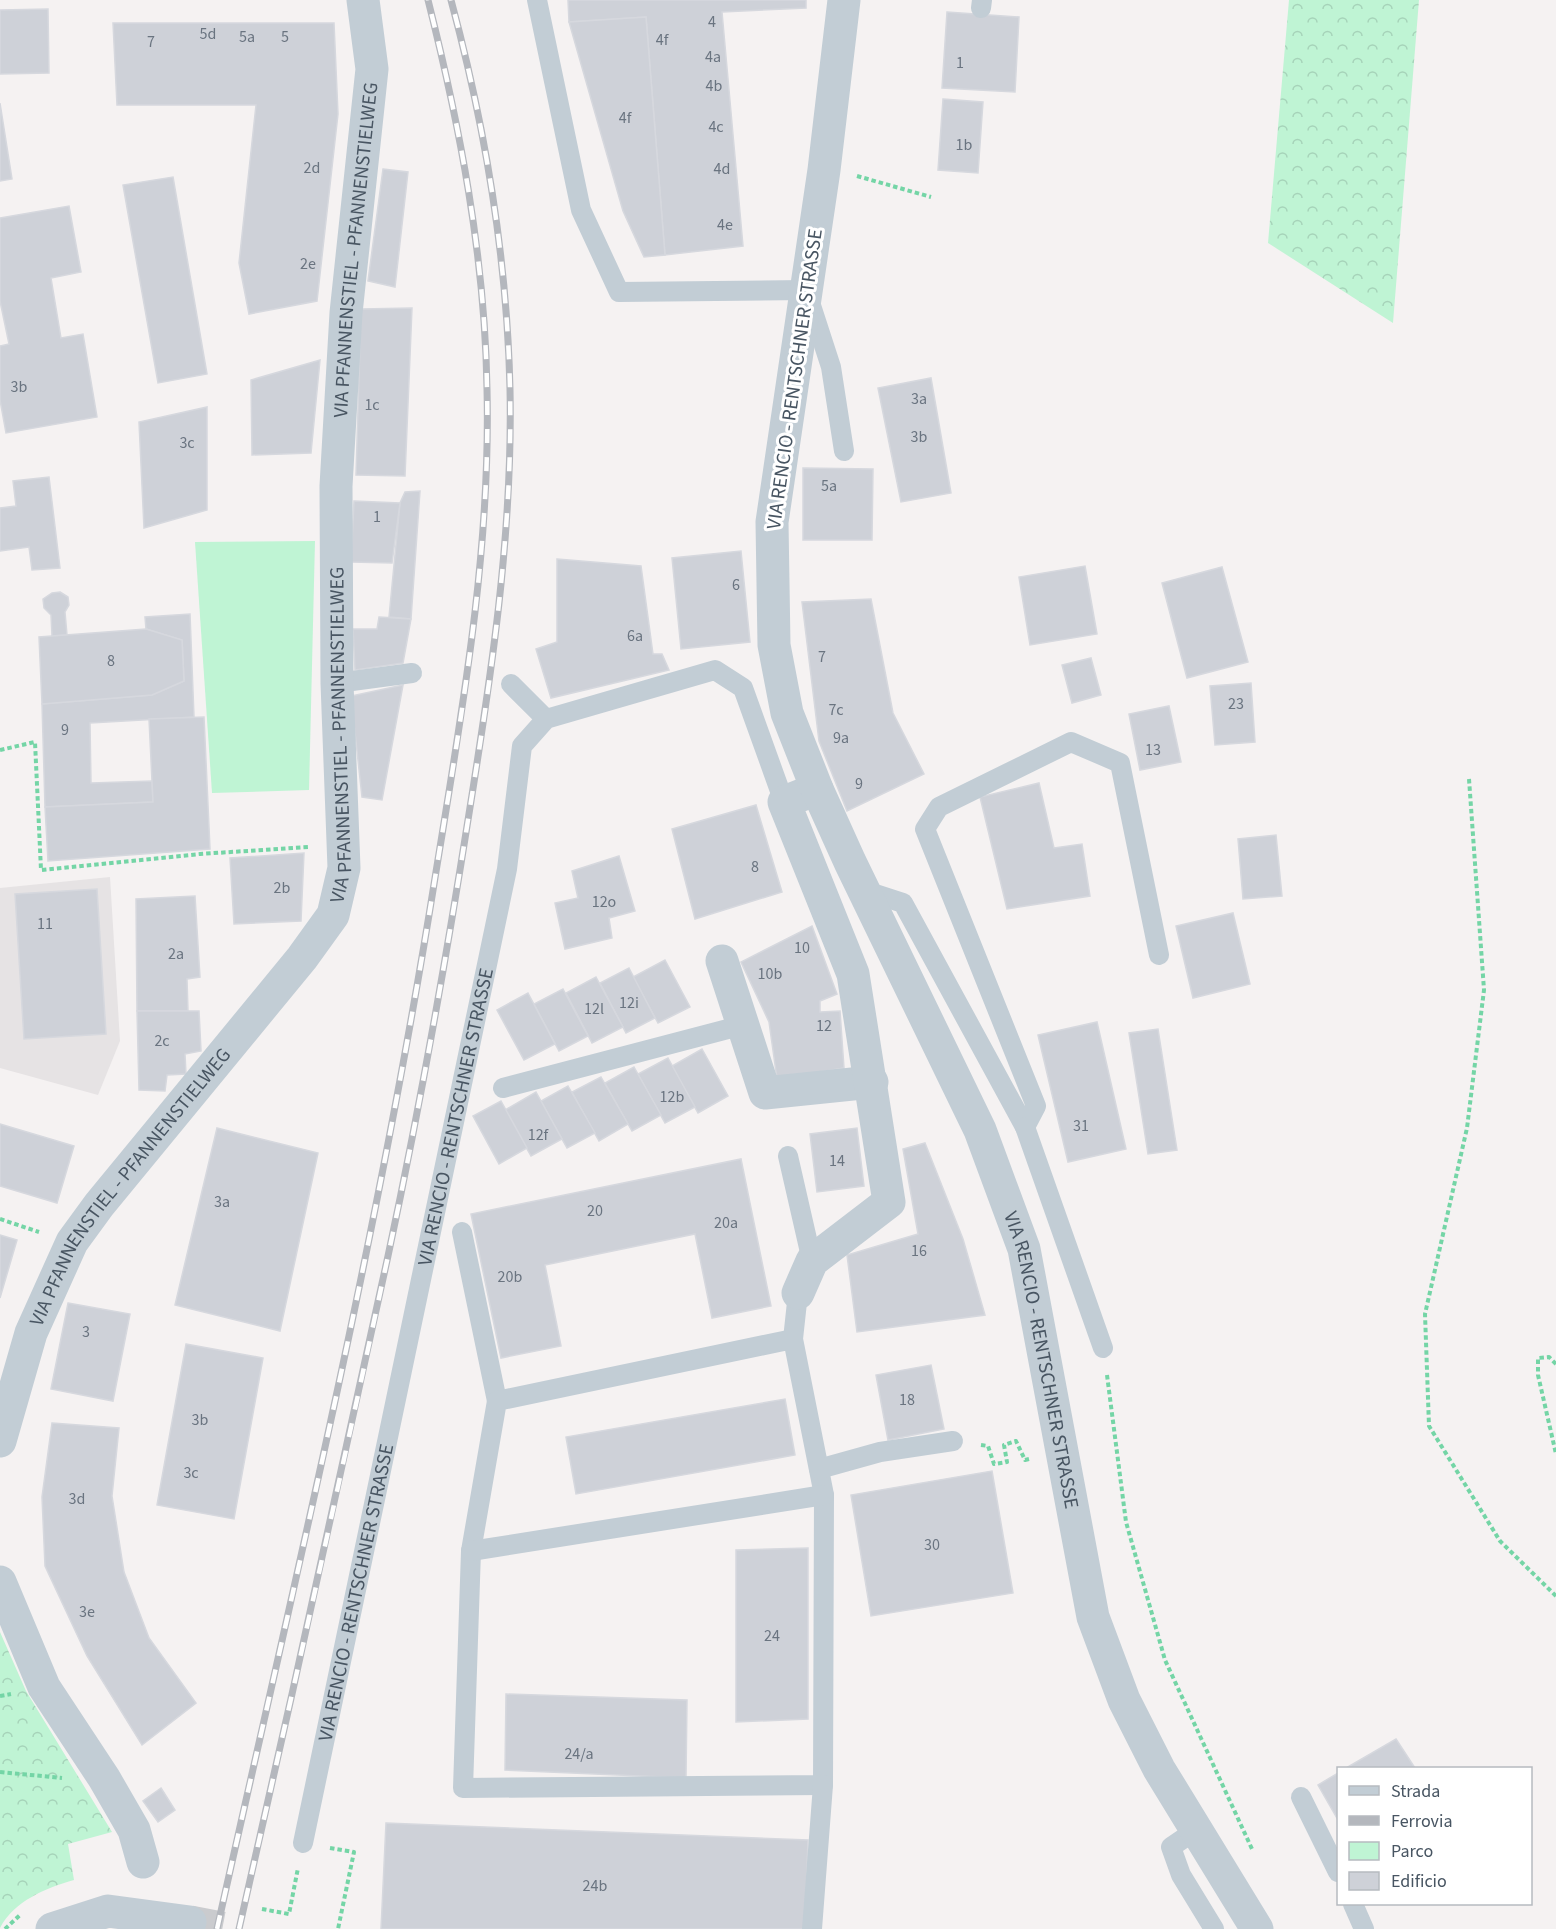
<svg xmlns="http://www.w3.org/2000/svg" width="1556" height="1929" viewBox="0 0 1556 1929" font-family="'Source Sans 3',sans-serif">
	<defs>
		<pattern id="forest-crowns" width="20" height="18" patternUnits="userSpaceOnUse" patternTransform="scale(1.5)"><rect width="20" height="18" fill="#bff4d4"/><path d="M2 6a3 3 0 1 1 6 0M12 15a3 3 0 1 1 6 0" fill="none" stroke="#a6d3b9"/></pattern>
	</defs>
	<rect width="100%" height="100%" fill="#f5f2f2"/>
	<!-- education -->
	<polygon fill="#e6e3e4" points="110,877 120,1041 98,1095 0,1068 0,888"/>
	<!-- green -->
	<polygon fill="#bff4d4" points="315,541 309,790 212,793 195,542"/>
	<!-- forest -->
	<g fill="url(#forest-crowns)">
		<polygon points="1289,0 1419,0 1393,323 1268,243"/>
		<path d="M 0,1632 L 26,1691 L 112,1832 L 68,1844 L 74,1880 C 46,1888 14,1901 0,1928 Z"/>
	</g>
	<!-- building -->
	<g fill="#ced1d8" stroke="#d6d8de" stroke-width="1.5">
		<polygon points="568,0 806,0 806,8 722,12 743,246 665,255 646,17 569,22"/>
		<polygon points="48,9 49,73 0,74 0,10"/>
		<polygon points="947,12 1019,17 1015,92 942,88"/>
		<polygon points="646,17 665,255 644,257 623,211 569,22"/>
		<polygon points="113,23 334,23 338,114 317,301 249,314 239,263 256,105 117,105"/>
		<polygon points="943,99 983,102 978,173 938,170"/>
		<polygon points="0,103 12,179 0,181"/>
		<polygon points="383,169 408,172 395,287 368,281"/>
		<polygon points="173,177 207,374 158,383 123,185"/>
		<polygon points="69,206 81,272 51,278 61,338 83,334 97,417 6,433 0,400 0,346 9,344 0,301 0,218"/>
		<polygon points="412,308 405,476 356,475 361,309"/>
		<polygon points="320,360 311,453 252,455 251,380"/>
		<polygon points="931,378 951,493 901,502 878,388"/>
		<polygon points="207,407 207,510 144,528 139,422"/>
		<polygon points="803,468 873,469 872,540 803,540"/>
		<polygon points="49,477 60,568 32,570 29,547 0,551 0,508 16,506 13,481"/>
		<polygon points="420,491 411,619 389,617 400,503 405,492"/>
		<polygon points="354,501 400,503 392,563 351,562"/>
		<polygon points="741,551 750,642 681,649 672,558"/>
		<polygon points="557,559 641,566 653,654 662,654 669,670 551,698 536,649 557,642"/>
		<polygon points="1085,566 1097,634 1030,645 1019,577"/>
		<polygon points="1222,567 1248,662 1187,678 1162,583"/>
		<polygon points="60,592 68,597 69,605 65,612 67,635 52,636 51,615 44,608 43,599 52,593"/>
		<polygon points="871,599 893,713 924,774 847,811 819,741 802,602"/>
		<polygon points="190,614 194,717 90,723 91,783 152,781 153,802 45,807 42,704 152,695 184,681 182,640 146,629 145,617"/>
		<polygon points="379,617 411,619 403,663 355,670 353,629 377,629"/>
		<polygon points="146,629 182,640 184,681 152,695 42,704 39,637"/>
		<polygon points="1091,658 1101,695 1072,703 1062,665"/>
		<polygon points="1251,683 1255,742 1215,745 1210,686"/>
		<polygon points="403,685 382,800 362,797 351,696"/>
		<polygon points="1169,706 1181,762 1140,770 1129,714"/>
		<polygon points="204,717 210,849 48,861 45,807 153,802 149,719"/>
		<polygon points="1039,783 1054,848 1082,844 1090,896 1007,909 980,797"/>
		<polygon points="756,805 782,892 695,919 672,829"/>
		<polygon points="1276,835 1282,896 1243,899 1238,839"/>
		<polygon points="304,853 301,921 234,924 230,858"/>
		<polygon points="619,856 635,911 609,918 612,938 565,949 555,903 578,898 572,871"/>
		<polygon points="97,889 106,1034 24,1039 15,894"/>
		<polygon points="195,896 200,977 187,979 188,1011 137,1011 136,899"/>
		<polygon points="1233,913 1250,984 1193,998 1176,926"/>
		<polygon points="812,926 837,994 820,1001 820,1012 840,1011 844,1068 777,1079 769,1022 741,962"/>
		<polygon points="665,960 690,1007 658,1023 633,977"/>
		<polygon points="629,968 655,1018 626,1033 600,983"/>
		<polygon points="596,977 623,1027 592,1043 566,993"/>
		<polygon points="563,989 588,1036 559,1051 534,1004"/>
		<polygon points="528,993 555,1044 524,1060 497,1010"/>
		<polygon points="137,1011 199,1011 201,1051 185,1054 186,1074 167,1075 165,1091 139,1090"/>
		<polygon points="1097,1022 1126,1149 1068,1162 1038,1035"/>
		<polygon points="1158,1029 1177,1150 1148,1154 1129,1033"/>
		<polygon points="702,1049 728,1096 698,1113 672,1066"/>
		<polygon points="668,1058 695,1107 665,1123 638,1074"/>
		<polygon points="634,1067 661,1115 632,1131 605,1083"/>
		<polygon points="601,1077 628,1124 599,1141 572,1092"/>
		<polygon points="568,1086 595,1133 567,1148 541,1101"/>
		<polygon points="536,1092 562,1139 531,1156 505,1110"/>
		<polygon points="501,1101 527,1148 499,1164 473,1116"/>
		<polygon points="0,1124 74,1146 57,1203 0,1186"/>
		<polygon points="217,1128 318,1153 280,1331 175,1305"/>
		<polygon points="857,1128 864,1186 817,1192 810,1134"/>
		<polygon points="925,1143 963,1239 985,1315 857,1332 847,1255 918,1234 903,1149"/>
		<polygon points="741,1159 771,1306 712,1318 695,1234 545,1265 561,1346 501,1358 471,1214"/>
		<polygon points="0,1235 17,1240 0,1298"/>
		<polygon points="68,1303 130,1314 113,1401 51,1389"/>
		<polygon points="186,1344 263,1358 234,1519 157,1505"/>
		<polygon points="931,1365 944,1429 888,1440 876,1375"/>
		<polygon points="785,1399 795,1455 576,1494 566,1437"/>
		<polygon points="52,1423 119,1428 112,1496 124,1572 149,1638 196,1703 142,1745 87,1656 45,1566 42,1497"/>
		<polygon points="992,1471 1013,1593 871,1616 851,1495"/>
		<polygon points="808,1548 808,1719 736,1722 736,1550"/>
		<polygon points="506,1694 687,1700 686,1778 505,1770"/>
		<polygon points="1396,1739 1415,1768 1346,1768"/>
		<polygon points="1338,1773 1338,1820 1318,1785"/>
		<polygon points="161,1788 175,1810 158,1822 143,1801"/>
		<polygon points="386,1823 808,1840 805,1929 381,1929"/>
	</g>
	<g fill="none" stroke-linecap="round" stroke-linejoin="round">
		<!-- minor-tunnel -->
		<polyline stroke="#cacbce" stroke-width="33" stroke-dasharray="33 16" stroke-linecap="butt" points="190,1922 226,1929"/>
		<!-- path -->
		<g stroke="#74d5a6" stroke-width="4" stroke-dasharray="4.5 3" stroke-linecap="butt">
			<polyline points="857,176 931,197"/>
			<polyline points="0,750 35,742 41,870 200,854 308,847"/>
			<polyline points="1469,779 1484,990 1467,1128 1425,1314 1429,1426 1500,1541 1556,1596"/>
			<polyline points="0,1219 39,1232"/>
			<polyline points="1556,1364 1549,1357 1538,1358 1538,1375 1556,1454"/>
			<polyline points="1107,1375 1126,1522 1165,1660 1252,1849"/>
			<polyline points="981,1445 988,1446 994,1464 1007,1462 1004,1445 1016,1441 1025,1460 1029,1459"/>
			<polyline points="0,1696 11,1694"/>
			<polyline points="0,1772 62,1778"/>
			<polyline points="330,1848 354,1852 338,1929"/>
			<polyline points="262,1909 289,1914 298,1868"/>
			<polyline points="5,1929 20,1915"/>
		</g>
		<!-- service -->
		<g stroke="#c2cdd5" stroke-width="20">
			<polyline points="537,0 581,210 619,292 806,290 831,367 844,451"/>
			<polyline points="981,8 982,0"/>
			<polyline points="337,683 412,673"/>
			<polyline points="511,684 546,719"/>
			<polyline points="863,890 903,903 1025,1127 1036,1106 925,829 939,807 1071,742 1120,763 1159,955"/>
			<polyline points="503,1088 743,1025"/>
			<polyline points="1025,1127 1103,1348"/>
			<polyline points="788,1156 812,1261"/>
			<polyline points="462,1232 497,1401"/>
			<polyline points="793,1339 497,1401 471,1551 463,1788 823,1785 824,1495 793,1339 798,1293"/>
			<polyline points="819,1469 880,1452 953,1441"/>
			<polyline points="471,1551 824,1495"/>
			<polyline points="1301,1797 1338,1872"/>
			<polyline points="1196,1830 1171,1847 1181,1875 1214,1929"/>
			<path id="s1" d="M 303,1843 L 507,869 L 522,746 L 546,719 L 715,670 L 743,688 L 784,802"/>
			<polyline points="1353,1904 1364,1929"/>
			<polyline points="812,1929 823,1785"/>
		</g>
		<!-- minor -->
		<g stroke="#c2cdd5" stroke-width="33">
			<polyline points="722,961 765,1093 872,1082"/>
			<polyline points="798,1293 812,1261 889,1202 853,974 784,802 817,789"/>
			<path id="s2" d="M 0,1441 L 31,1333 L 72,1242 L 99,1205 L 302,958 L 333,915 L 344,868 L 337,683 L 336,486 L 346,313 L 372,69 L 363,0"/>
			<polyline points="0,1582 44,1687 104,1778 134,1830 143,1862"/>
			<polyline points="52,1929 108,1911 190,1922"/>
		</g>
		<!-- tertiary -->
		<path stroke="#c2cdd5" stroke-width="33" id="s3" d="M 844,0 L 824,170 L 772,522 L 774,645 L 787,713 L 817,789 L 850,862 L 980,1130 L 1024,1249 L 1093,1617 L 1124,1700 L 1159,1769 L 1257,1929"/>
		<defs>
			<g id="rail">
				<path d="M 217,1929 C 295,1580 379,1231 435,878 C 461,717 491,553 487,389 C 485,257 460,127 428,0"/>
				<path d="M 239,1929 C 290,1705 340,1480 388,1256 C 419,1111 445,966 468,820 C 491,677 513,534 510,389 C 507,258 485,126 451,0"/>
			</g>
		</defs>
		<!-- rail casing -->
		<use href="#rail" stroke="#b4b7bd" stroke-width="7"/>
		<!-- rail -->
		<use href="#rail" stroke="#fff" stroke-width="4.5" stroke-dasharray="14" stroke-linecap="butt"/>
	</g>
	<g text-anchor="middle" stroke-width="6" stroke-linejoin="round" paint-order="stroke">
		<!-- number labels -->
		<g font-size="16" fill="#6a7480">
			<text x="712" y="27">4</text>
			<text x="208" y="39">5d</text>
			<text x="247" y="42">5a</text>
			<text x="285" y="42">5</text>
			<text x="662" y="45">4f</text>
			<text x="151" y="47">7</text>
			<text x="713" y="62">4a</text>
			<text x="960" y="68">1</text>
			<text x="714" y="91">4b</text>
			<text x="625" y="123">4f</text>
			<text x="716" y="132">4c</text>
			<text x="964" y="150">1b</text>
			<text x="312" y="173">2d</text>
			<text x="722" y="174">4d</text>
			<text x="725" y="230">4e</text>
			<text x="308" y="269">2e</text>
			<text x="19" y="392">3b</text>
			<text x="919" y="404">3a</text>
			<text x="372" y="410">1c</text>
			<text x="919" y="442">3b</text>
			<text x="187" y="448">3c</text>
			<text x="829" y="491">5a</text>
			<text x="377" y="522">1</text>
			<text x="736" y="590">6</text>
			<text x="635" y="641">6a</text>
			<text x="822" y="662">7</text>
			<text x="111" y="666">8</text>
			<text x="1236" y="709">23</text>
			<text x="836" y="715">7c</text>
			<text x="65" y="735">9</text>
			<text x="841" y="743">9a</text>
			<text x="1153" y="755">13</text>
			<text x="859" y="789">9</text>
			<text x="755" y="872">8</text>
			<text x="282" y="893">2b</text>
			<text x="604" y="907">12o</text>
			<text x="45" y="929">11</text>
			<text x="802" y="953">10</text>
			<text x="176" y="959">2a</text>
			<text x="770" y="979">10b</text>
			<text x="629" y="1008">12i</text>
			<text x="594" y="1014">12l</text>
			<text x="824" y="1031">12</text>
			<text x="162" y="1046">2c</text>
			<text x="672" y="1102">12b</text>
			<text x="1081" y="1131">31</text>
			<text x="538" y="1140">12f</text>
			<text x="837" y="1166">14</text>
			<text x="222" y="1207">3a</text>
			<text x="595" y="1216">20</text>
			<text x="726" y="1228">20a</text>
			<text x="919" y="1256">16</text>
			<text x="510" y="1282">20b</text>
			<text x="86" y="1337">3</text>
			<text x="907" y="1405">18</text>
			<text x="200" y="1425">3b</text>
			<text x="191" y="1478">3c</text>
			<text x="77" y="1504">3d</text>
			<text x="932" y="1550">30</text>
			<text x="87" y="1617">3e</text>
			<text x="772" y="1641">24</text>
			<text x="579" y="1759">24/a</text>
			<text x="595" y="1891">24b</text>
		</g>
		<!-- street labels -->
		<g font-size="20" fill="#485562" stroke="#fff">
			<text dy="7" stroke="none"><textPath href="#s2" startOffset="1298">VIA PFANNENSTIEL - PFANNENSTIELWEG</textPath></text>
			<text transform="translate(794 379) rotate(-82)" y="7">VIA RENCIO - RENTSCHNER STRASSE</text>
			<text dy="7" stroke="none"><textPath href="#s2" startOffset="812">VIA PFANNENSTIEL - PFANNENSTIELWEG</textPath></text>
			<text dy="7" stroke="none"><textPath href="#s1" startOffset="742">VIA RENCIO - RENTSCHNER STRASSE</textPath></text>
			<text dy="7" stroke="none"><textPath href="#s2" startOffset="290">VIA PFANNENSTIEL - PFANNENSTIELWEG</textPath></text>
			<text dy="7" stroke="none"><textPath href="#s3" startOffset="1418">VIA RENCIO - RENTSCHNER STRASSE</textPath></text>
			<text dy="7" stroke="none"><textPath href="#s1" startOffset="256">VIA RENCIO - RENTSCHNER STRASSE</textPath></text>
		</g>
	</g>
	<!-- legend -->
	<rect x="1337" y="1767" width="195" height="138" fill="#ffffff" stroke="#b6bbc0" stroke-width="1.5"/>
	<rect x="1349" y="1786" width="30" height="9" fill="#c2cdd5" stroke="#b6bbc0" stroke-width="1.5"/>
	<text x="1391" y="1797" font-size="18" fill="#485562">Strada</text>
	<rect x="1349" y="1816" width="30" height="9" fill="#b4b7bd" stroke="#b6bbc0" stroke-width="1.5"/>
	<text x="1391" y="1827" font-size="18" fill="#485562">Ferrovia</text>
	<rect x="1349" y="1842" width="30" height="18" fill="#bff4d4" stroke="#b6bbc0" stroke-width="1.5"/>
	<text x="1391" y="1857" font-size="18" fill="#485562">Parco</text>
	<rect x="1349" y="1872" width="30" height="18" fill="#ced1d8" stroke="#b6bbc0" stroke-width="1.5"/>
	<text x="1391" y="1887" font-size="18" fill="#485562">Edificio</text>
</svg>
